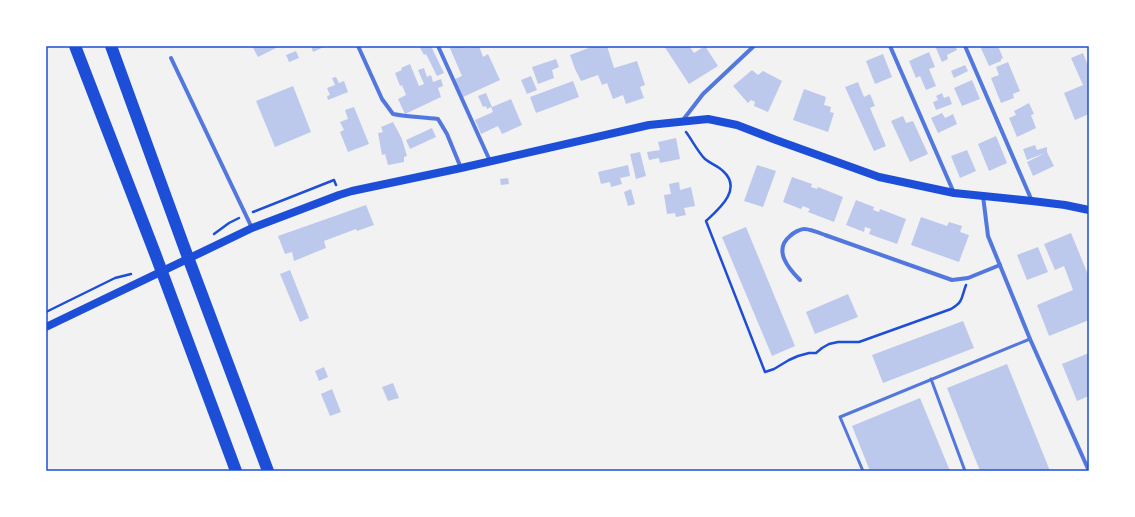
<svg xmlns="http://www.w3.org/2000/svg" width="1135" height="517" viewBox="0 0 1135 517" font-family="Karla,sans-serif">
	<rect width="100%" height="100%" fill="#f2f2f2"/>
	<!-- building -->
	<g fill="#bdc9ec">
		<polygon points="252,46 280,46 258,57"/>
		<polygon points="311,46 326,46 313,52"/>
		<polygon points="419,46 431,46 444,73 437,76 426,54 424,55"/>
		<polygon points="449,46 467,46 468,48 474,46 479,46 483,57 488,54 500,80 463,97 455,79 462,76"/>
		<polygon points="594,46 607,46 614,68 637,61 645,85 640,87 644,98 626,104 623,95 613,99 607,83 602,85 598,75 581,81 575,69 570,55"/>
		<polygon points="664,46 689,46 694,53 705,46 718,66 689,84"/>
		<polygon points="935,46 955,46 957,50 947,55 948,59 942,62"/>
		<polygon points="980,46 998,46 1003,58 1001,59 1001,61 989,66"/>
		<polygon points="296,51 299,58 289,62 286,55"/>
		<polygon points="929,52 935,67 929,69 936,86 926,90 920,76 916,78 909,61"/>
		<polygon points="1083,53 1089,68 1089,114 1075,120 1064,93 1083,85 1071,58"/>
		<polygon points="883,54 892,77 875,84 866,61"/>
		<polygon points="556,59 559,67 552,70 554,78 538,84 532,67"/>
		<polygon points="1008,62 1020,91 1013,94 1014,98 1001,103 991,78 999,75 996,67"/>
		<polygon points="410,64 419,86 424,84 418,70 424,68 427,77 431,75 433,82 441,79 443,86 438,88 441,97 405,114 398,99 406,95 402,85 400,86 395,73 402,70 401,68"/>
		<polygon points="965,65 968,71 954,78 951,71"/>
		<polygon points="752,70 758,75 763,71 782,81 768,112 754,106 755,102 751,100 748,103 733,86"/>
		<polygon points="531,76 537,90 527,94 521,80"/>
		<polygon points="336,77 339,83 344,81 348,92 328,100 327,96 330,95 327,88 335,85 332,78"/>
		<polygon points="972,80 980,99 962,106 954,88"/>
		<polygon points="573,81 579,97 536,113 530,97"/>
		<polygon points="858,82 864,97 870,94 875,106 870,108 886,146 874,151 845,87"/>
		<polygon points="293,86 311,132 275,147 256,101"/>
		<polygon points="804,89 826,97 824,105 831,107 830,112 834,113 828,132 793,120"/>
		<polygon points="486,93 492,107 511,99 522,125 502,134 498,126 481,134 475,120 493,112 491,107 487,109 486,106 483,107 478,96"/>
		<polygon points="942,93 944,98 949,96 952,104 936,110 933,102 938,100 936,96"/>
		<polygon points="1029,103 1034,114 1031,115 1036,128 1017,137 1009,118 1016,115 1014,111"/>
		<polygon points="354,107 369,144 348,152 340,132 344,130 340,122 348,119 345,110"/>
		<polygon points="942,113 945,118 953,114 957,124 938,133 931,118"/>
		<polygon points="903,116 906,123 913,121 928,154 910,162 891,121"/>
		<polygon points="393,122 402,139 407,156 404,157 404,162 388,165 385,154 382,155 378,133 383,132 381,127"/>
		<polygon points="432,128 436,137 410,149 406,140"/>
		<polygon points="996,136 1007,163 989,171 978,144"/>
		<polygon points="676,138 680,159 660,163 659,158 649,160 647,152 660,150 658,142"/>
		<polygon points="1035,145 1037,150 1047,147 1047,152 1054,166 1033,176 1027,162 1045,153 1027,160 1023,149"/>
		<polygon points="967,150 976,171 960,178 951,156"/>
		<polygon points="640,152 646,176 636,179 630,154"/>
		<polygon points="628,165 630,176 620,178 622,184 611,187 610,182 601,184 598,172"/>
		<polygon points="757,165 776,171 763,207 744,201"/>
		<polygon points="792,177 812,184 811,187 817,189 818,187 843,197 834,222 808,212 810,209 803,206 801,209 783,202"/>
		<polygon points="508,178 509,184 501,185 500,179"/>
		<polygon points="679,182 680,190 691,187 695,206 684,208 686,215 676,217 675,213 667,214 664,195 671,194 669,184"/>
		<polygon points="631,189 635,204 628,206 624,192"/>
		<polygon points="856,200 874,207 873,210 879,212 880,209 906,219 897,244 869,234 871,229 865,227 864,232 846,225"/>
		<polygon points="366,205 374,225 357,231 356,229 324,241 326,248 294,261 292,252 285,254 278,236"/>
		<polygon points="921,217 947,226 949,222 962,226 960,232 969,235 959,262 911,245"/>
		<polygon points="746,227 795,346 772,356 722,237"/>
		<polygon points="1071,233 1089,277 1089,320 1049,336 1037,305 1073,290 1064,266 1055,270 1044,244"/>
		<polygon points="1038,247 1048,272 1027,280 1017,255"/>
		<polygon points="290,270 309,318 300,322 280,274"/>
		<polygon points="848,294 858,317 815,334 806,312"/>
		<polygon points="963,321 974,348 883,383 872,355"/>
		<polygon points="1089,353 1089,396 1077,401 1062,364"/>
		<polygon points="1007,364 1050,471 980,471 947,388"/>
		<polygon points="324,367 328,377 319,381 315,371"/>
		<polygon points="393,383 399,398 388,401 382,387"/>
		<polygon points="332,389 341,412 330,416 321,394"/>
		<polygon points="920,398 950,471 870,471 852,426"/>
	</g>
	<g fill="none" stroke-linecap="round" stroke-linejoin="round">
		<!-- path -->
		<g stroke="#1d4ed8" stroke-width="2.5">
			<path d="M 686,132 C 692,140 698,152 705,159 C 711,164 718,166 723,171 C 743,189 719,209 706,221 L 765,372 L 774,369 L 789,360 L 798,356 L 809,353 L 816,353 L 822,348 L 829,344 L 838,342 L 859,342 L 951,309 C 964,301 961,298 966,285"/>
			<polyline points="253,212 334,180 336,185"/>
			<polyline points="214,234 229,223 239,218"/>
			<polyline points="46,312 115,278 131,274"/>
		</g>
		<!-- service -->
		<g stroke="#5277de" stroke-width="3">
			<polyline points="931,379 965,471"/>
			<polyline points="863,471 840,417 1030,339"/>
		</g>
		<!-- minor -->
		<g stroke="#5277de" stroke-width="4">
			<path d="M 358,46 L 382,99 L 393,114 C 408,117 423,117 438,119 L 447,134 L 461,168"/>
			<polyline points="438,46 490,161"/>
			<polyline points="890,46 954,193"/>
			<polyline points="965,46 1032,201"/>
			<polyline points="171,58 252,228"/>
			<polyline points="683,120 703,94 754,46"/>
			<polyline points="983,196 988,236 1030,339 1089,471"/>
			<path d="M 800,280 C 788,268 773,250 790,236 C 793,233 800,229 804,229 C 809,229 820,233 825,235 L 952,280 L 968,278 L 1000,265"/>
		</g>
		<!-- secondary -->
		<polyline stroke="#1d4ed8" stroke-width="8" points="46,327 252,228 339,195 352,191 461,168 649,125 708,119 737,125 776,140 879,177 954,193 1032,201 1065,205 1089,210"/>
		<!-- motorway -->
		<g stroke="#1d4ed8" stroke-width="12">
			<polyline points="75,46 156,256 236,471"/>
			<polyline points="111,46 183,244 268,471"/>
		</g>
	</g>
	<!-- border -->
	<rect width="1135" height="517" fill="none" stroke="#ffffff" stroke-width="94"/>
	<rect x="47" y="47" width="1041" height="423" fill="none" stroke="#1d4ed8" stroke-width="1.5"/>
</svg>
